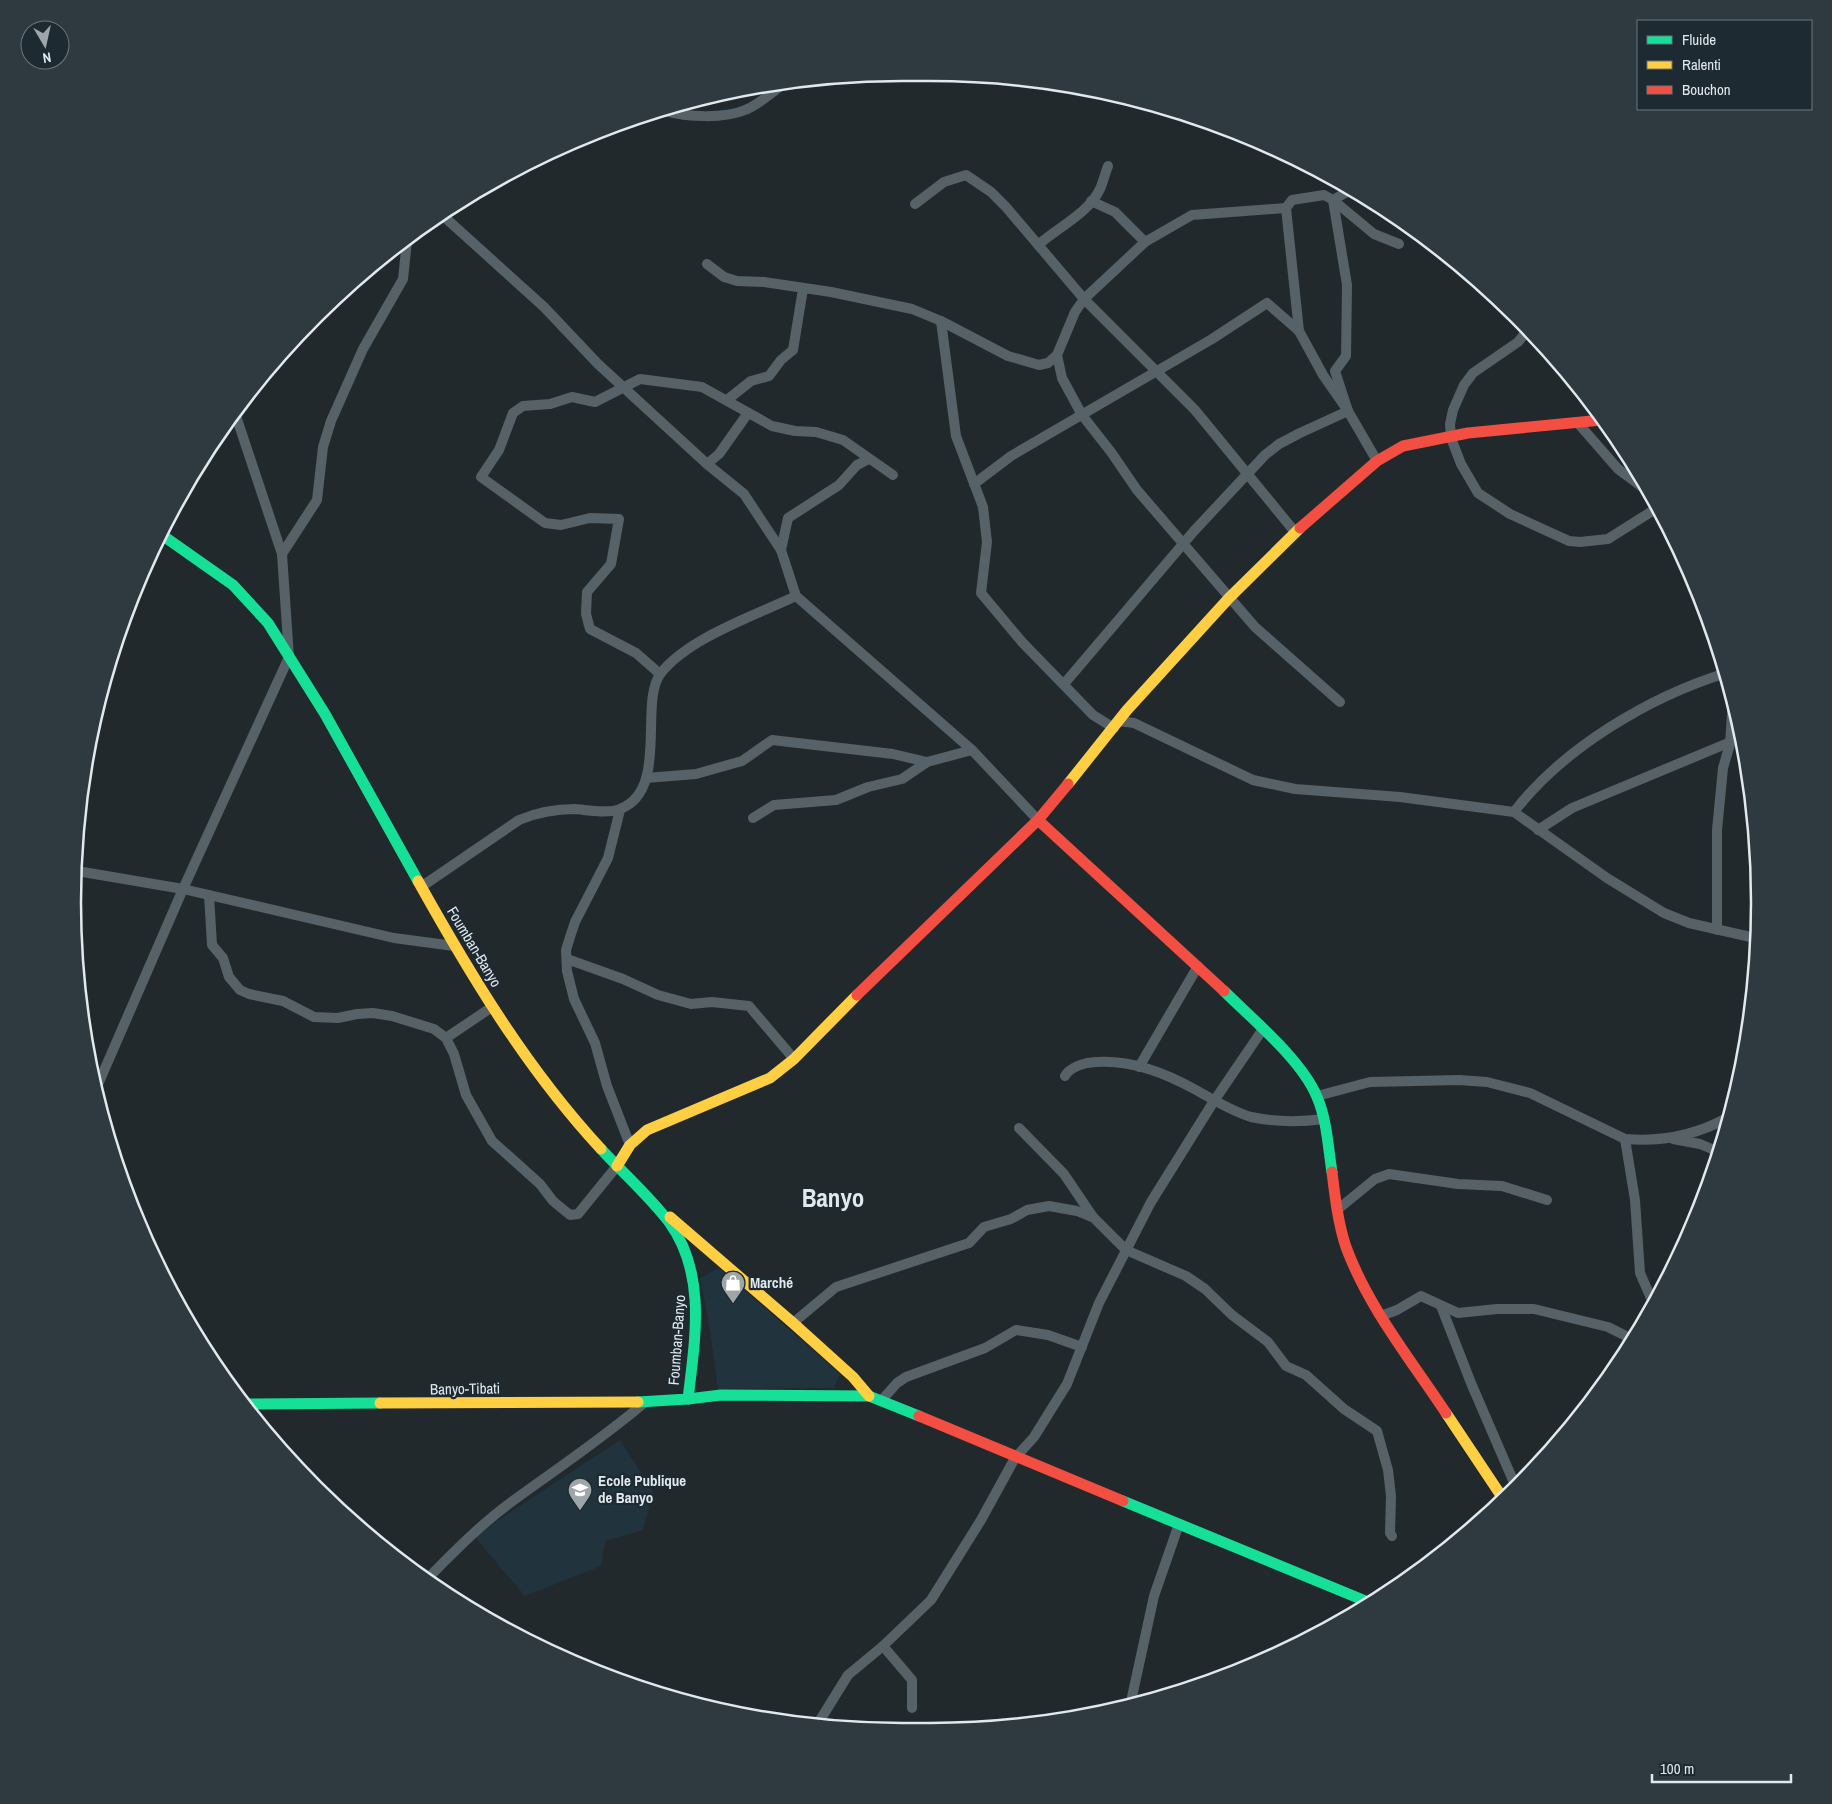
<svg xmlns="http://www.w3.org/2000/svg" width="1832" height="1804" viewBox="0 0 1832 1804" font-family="'Archivo Narrow',sans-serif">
	<rect width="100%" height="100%" fill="#22292d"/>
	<!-- built -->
	<g fill="#21333d">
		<polygon points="719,1268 840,1374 834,1388 718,1389 710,1330 700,1278"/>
		<polygon points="620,1440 653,1492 643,1530 605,1541 601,1566 525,1596 474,1536"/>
	</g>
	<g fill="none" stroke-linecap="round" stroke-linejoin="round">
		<!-- street -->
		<g stroke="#566168" stroke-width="10">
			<path d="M 665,111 C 686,117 724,119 745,110 C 758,105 772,93 783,84"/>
			<polyline points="1333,200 1374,234 1399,244"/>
			<polyline points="1091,201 1115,212 1145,242"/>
			<polyline points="915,204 944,182 966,175 991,192 1006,207 1084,299 1195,410 1295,532"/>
			<polyline points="1286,208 1299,331 1323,375 1348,411 1377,461"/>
			<polyline points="440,213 544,307 598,364 707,464 744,494 781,550 796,596 972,750 1038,820"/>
			<path d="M 1038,245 C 1058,227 1088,214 1100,189 C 1103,182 1105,174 1108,166"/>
			<polyline points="707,264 724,277 737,281 764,282 831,292 912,309 941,321 1008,356 1039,365 1048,363 1057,355 1075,312 1084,299 1145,242 1192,215 1286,208 1292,200 1324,195 1333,200 1352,189"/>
			<polyline points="941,321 956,436 983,507 987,542 981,593 1022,642 1093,715 1114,728"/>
			<polyline points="1527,331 1518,342 1473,373 1464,385 1453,410 1450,424 1451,438 1461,464 1478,493 1510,514 1569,541 1580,542 1608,539 1657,508"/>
			<polyline points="1057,355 1062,378 1082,415 1111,452 1137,490 1255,627 1340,702"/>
			<polyline points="727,400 751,381 769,376 781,360 793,350 803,289"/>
			<polyline points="1577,422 1618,469 1645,489"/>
			<polyline points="707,464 719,454 748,413"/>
			<polyline points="974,484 1011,456 1212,339 1267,303 1299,331"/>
			<polyline points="781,550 788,518 839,485 857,465 869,459"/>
			<polyline points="282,554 317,500 323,447 331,421 363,349 403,279 407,241"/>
			<polyline points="660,674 636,653 590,629 586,614 587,592 611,564 619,519 590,518 561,525 545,523 481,477 499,450 513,413 523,406 550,404 572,397 595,402 640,379 702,387 772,426 795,431 816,432 843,440 893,475"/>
			<polyline points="1064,684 1194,531 1265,455 1279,444 1300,433 1348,411 1335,371 1346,356 1347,285 1333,200"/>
			<polyline points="1119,721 1134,723 1253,780 1295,789 1400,797 1514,812 1607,878 1664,913 1689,923 1755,938"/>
			<polyline points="646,778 696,774 742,761 772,740 893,754 927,762 972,750"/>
			<polyline points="620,810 608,858 575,922 570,937 566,950 567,971 574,999 595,1043 607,1086 630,1145"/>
			<path d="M 1514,812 C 1563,748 1649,697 1726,673"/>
			<polyline points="753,818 774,805 836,800 868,787 902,779 927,762"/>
			<polyline points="1538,830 1572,808 1740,738"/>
			<polyline points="77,871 183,889 394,938 454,946"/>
			<path d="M 421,887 L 519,820 C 538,812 554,809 575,809 C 588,810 608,814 620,809 C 670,790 638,702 661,673 C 688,638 756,615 796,596"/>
			<polyline points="209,895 212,945 223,958 229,977 240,990 249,994 283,1001 314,1017 338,1018 357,1014 373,1013 392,1016 434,1029 446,1038 454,1054 466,1095 492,1141 540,1184 553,1201 570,1215 578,1214 617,1166"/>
			<polyline points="1717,930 1717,830 1723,768 1730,744 1733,698"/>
			<polyline points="567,959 623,979 658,995 691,1004 712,1002 749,1006 794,1059"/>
			<polyline points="446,1038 492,1007"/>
			<polyline points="1139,1067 1198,966"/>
			<path d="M 1065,1076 C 1069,1068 1079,1065 1087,1063 C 1125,1057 1164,1072 1196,1090 C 1214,1100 1231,1111 1251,1117 C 1274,1122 1301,1122 1324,1119"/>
			<polyline points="96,1089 183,889 289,657 282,554 235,413"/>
			<path d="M 1317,1096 L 1370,1082 L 1459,1080 L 1487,1082 L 1530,1093 L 1625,1139 C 1660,1142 1696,1135 1727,1118"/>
			<polyline points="1019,1128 1064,1174 1093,1217"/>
			<polyline points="1625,1139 1635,1200 1640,1273 1654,1305"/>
			<polyline points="1673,1139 1700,1144 1719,1152"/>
			<polyline points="1337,1210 1375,1179 1389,1174 1458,1184 1502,1186 1547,1200"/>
			<polyline points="1441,1306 1471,1383 1515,1485"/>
			<polyline points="1381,1316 1397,1310 1421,1296 1458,1313 1497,1309 1534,1309 1608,1327 1632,1339"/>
			<polyline points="793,1323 836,1287 969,1243 984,1227 1011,1219 1027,1210 1049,1206 1077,1211 1094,1218 1126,1250 1186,1276 1205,1289 1232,1315 1268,1342 1286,1366 1306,1375 1344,1409 1377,1431 1388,1470 1391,1496 1390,1533 1392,1536"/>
			<polyline points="881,1401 897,1383 906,1377 985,1348 1016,1330 1048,1335 1082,1347"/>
			<path d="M 428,1578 C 454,1552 480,1525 510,1503 C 555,1470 602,1439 644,1403"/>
			<polyline points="883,1646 912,1680 912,1708"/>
			<polyline points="1130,1706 1154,1596 1179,1524"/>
			<polyline points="817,1725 848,1675 883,1646 931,1600 981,1520 1015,1458 1034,1437 1067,1384 1099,1303 1151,1202 1214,1101 1263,1029"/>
		</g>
		<!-- fast -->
		<g stroke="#16e098" stroke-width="11">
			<polyline points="162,535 233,585 268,623 325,714 418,881"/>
			<path d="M 1224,991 C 1252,1019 1302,1060 1317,1097 C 1327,1120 1328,1147 1332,1172"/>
			<path d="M 601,1149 C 624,1174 649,1196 669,1222 C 707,1274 695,1339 688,1399 L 638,1402"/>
			<polyline points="688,1399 721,1395 869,1396 919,1416"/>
			<polyline points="242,1404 380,1403"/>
			<polyline points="1123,1501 1368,1602"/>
		</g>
		<!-- slow -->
		<g stroke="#ffcf43" stroke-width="11">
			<polyline points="1068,784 1127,710 1229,598 1300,528"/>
			<path d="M 418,881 C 471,976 527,1069 601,1149"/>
			<polyline points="617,1166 630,1145 647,1130 770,1078 794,1059 857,995"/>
			<polyline points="670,1217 793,1323 853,1377 869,1396"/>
			<polyline points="380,1403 638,1402"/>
			<polyline points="1446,1413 1502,1497"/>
		</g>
		<!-- jam -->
		<g stroke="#f24e42" stroke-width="11">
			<polyline points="1300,528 1377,461 1403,446 1468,433 1602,420"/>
			<polyline points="1038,820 1224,991"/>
			<polyline points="857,995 1038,820 1068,784"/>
			<path d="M 1332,1172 C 1335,1197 1338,1223 1346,1247 C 1368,1307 1411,1360 1446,1413"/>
			<polyline points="919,1416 1123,1501"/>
		</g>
	</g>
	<!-- icons -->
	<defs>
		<symbol id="shop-pin" viewBox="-11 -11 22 30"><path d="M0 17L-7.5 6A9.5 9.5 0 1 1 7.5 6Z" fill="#9ea6aa" stroke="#1e2a31"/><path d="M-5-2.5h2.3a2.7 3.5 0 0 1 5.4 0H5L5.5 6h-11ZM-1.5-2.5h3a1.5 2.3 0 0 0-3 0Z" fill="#fff"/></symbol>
		<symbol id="school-pin" viewBox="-11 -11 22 30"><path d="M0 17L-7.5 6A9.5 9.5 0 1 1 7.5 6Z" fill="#9ea6aa" stroke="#1e2a31"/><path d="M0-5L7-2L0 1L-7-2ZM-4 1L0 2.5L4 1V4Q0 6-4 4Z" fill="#fff"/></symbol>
	</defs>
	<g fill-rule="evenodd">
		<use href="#shop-pin" x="719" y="1269" width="28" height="38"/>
		<use href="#school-pin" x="566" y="1476" width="28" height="38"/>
	</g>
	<g text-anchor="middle" stroke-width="4.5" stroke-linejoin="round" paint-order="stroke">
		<!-- street labels -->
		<g font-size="15" fill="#e1e9ee" stroke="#1e2a31">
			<text transform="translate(474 947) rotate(59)" y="5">Foumban-Banyo</text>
			<text transform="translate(677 1340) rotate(-86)" y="5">Foumban-Banyo</text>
			<text transform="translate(465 1389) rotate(-1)" y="5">Banyo-Tibati</text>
		</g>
		<!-- poi labels -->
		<g font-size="15" font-weight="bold" fill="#e1e9ee" stroke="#1e2a31" text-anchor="start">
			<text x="750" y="1288">Marché</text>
			<text x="598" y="1486">Ecole Publique<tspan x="598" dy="17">de Banyo</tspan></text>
		</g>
		<!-- town labels -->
		<g font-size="25" font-weight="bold" fill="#e1e9ee" stroke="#1e2a31">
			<text x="833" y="1207">Banyo</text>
		</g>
	</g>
	<!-- crop -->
	<path d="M0 0H1832V1804H0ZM902 81H930A821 821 0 0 1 1751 902V902A821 821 0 0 1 930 1723H902A821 821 0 0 1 81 902V902A821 821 0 0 1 902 81Z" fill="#2e3940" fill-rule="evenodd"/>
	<path fill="none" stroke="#e1e9ee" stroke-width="2.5" d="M902 81H930A821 821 0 0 1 1751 902V902A821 821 0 0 1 930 1723H902A821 821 0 0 1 81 902V902A821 821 0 0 1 902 81Z"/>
	<!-- legend -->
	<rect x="1637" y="20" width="175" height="90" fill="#1e2a31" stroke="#6c767d"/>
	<rect x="1647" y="36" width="25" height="8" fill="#16e098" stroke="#6c767d"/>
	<text x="1682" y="45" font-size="15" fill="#e1e9ee">Fluide</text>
	<rect x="1647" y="61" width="25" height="8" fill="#ffcf43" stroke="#6c767d"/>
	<text x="1682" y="70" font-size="15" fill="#e1e9ee">Ralenti</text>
	<rect x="1647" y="86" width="25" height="8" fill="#f24e42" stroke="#6c767d"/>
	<text x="1682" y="95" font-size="15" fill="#e1e9ee">Bouchon</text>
	<!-- north arrow -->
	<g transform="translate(45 45) rotate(171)"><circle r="24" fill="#1e2a31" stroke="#6c767d"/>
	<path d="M0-4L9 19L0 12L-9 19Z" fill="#9ea6aa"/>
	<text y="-8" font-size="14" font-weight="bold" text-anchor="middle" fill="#e1e9ee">N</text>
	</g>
	<!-- scale -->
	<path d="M1652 1774v8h139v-8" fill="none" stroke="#e1e9ee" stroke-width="2.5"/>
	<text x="1660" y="1774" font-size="15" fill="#e1e9ee" stroke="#1e2a31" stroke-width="4" paint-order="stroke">100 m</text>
</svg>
